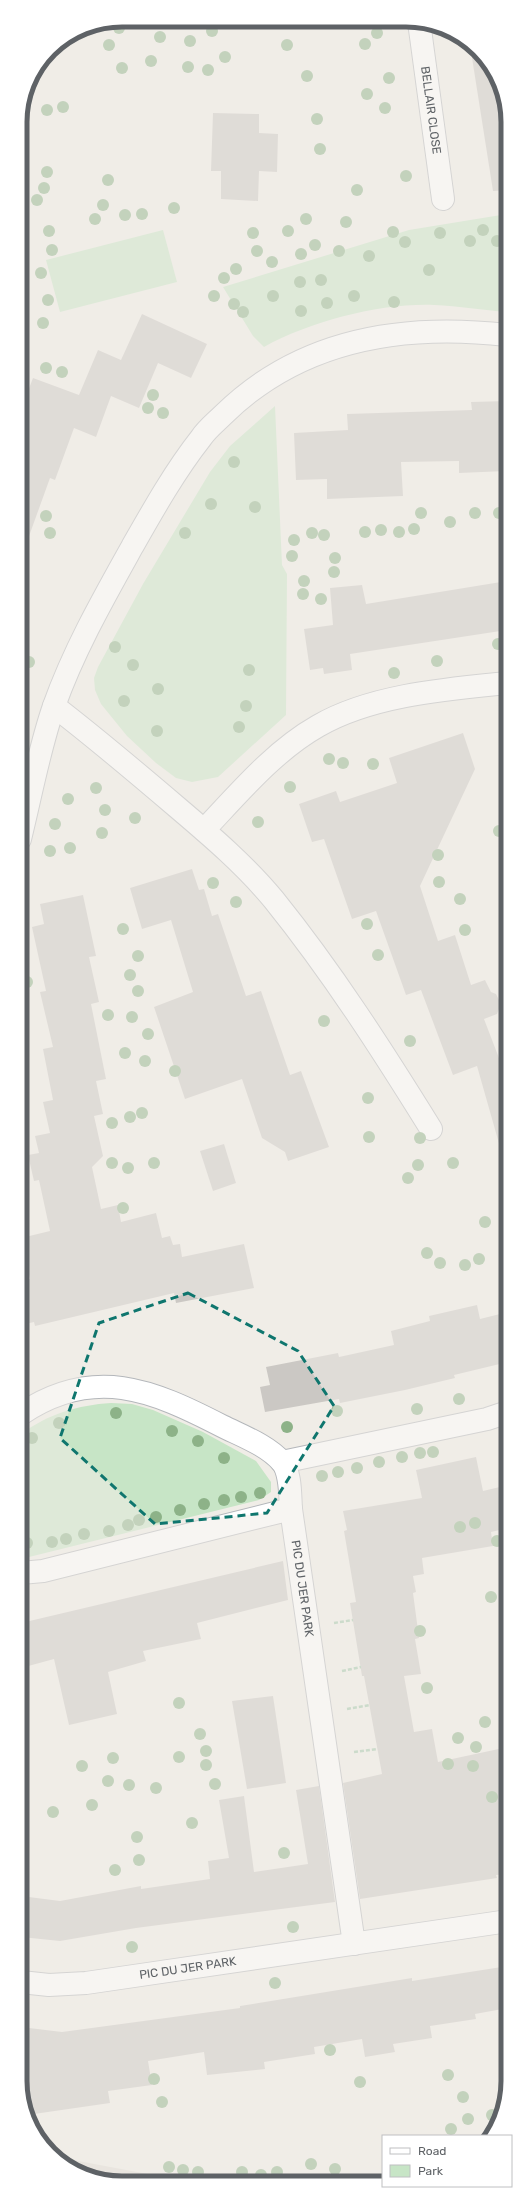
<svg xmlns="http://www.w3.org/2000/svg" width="528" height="2203" viewBox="0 0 528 2203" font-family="Rubik,sans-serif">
	<rect width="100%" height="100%" fill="#f0ede7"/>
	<!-- education -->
	<polygon fill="#dfdcd5" points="57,2157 185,2181 102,2181"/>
	<!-- green -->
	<g fill="#c7e5c6">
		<path d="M 507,214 L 507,312 C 483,310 459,306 434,305 C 381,303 311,321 264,347 L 253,336 L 223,287 L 409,230 Z"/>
		<polygon points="163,230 177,282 60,312 46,260"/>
		<polygon points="275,406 282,565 287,574 286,715 218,777 192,782 176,778 156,763 127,736 101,704 95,690 94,678 98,667 143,584 210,472 230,446"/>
		<path d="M 111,1403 L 132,1404 L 153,1410 L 203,1432 L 256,1461 L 271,1482 L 271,1492 L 259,1500 L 21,1559 L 21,1434 C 48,1414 78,1405 111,1403 Z"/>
	</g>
	<!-- building -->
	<g fill="#cbc8c4">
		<polygon points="470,45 483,55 507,108 507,190 493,191"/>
		<polygon points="213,113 259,114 259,133 278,134 277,172 259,171 258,201 221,199 221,171 211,171"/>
		<polygon points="142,314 207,344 191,378 158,363 139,408 111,396 96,437 74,428 55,480 50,478 24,550 20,550 20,412 33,378 79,395 98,350 121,360"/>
		<polygon points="507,401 506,471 459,473 459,461 401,462 403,496 327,499 327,479 296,480 294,433 348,430 347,414 472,410 471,402"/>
		<polygon points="507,581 507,630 350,654 352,670 324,674 323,668 310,670 304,629 333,625 330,588 362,585 366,604"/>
		<polygon points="463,733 475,769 420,886 438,941 455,935 471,985 485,980 491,992 496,994 501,1004 497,1014 484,1019 507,1079 507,1146 500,1147 477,1066 453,1075 421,990 406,995 376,911 352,919 324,839 312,842 299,804 336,791 340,802 397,783 389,758"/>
		<polygon points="192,869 199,890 204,889 212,916 218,914 246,996 261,991 290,1075 301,1071 329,1147 288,1161 285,1152 262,1138 242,1079 185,1099 154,1007 193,992 171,920 142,929 130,888"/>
		<polygon points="83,895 96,956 89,957 99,1002 91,1004 106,1079 96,1081 103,1114 94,1116 103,1156 92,1167 101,1209 118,1205 121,1222 156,1213 162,1238 170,1236 173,1245 180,1244 182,1257 244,1244 254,1288 176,1303 174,1293 35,1326 34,1322 21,1325 21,1281 30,1279 21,1238 50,1231 39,1180 34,1181 28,1155 39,1153 35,1136 50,1133 43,1102 53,1100 43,1049 53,1047 40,992 46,991 32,927 44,924 40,904"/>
		<polygon points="224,1144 236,1183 213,1191 200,1151"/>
		<polygon points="477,1305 480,1319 508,1312 508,1362 454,1375 455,1378 405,1390 340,1403 339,1399 265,1412 260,1387 270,1385 266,1367 338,1353 339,1357 394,1345 391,1331 430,1321 429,1316"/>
		<polygon points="476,1457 483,1491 504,1486 508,1501 508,1528 491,1532 493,1546 422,1558 424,1574 413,1576 416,1592 413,1593 419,1638 415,1639 421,1674 404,1676 414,1732 432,1729 438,1762 508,1747 508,1874 496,1875 497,1878 360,1899 343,1783 382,1774 364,1676 362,1676 350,1603 356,1602 344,1531 347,1530 343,1511 422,1498 416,1470"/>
		<polygon points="283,1561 288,1600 197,1623 201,1639 143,1651 146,1661 108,1672 117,1714 69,1725 54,1659 21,1668 21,1623"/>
		<polygon points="273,1696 286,1783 247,1789 232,1701"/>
		<polygon points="319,1786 335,1902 136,1928 60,1941 21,1937 21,1896 60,1901 141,1886 141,1889 210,1879 208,1861 229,1858 219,1800 244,1796 254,1872 308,1864 296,1790"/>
		<polygon points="508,1966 508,2008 475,2014 476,2019 430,2026 432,2038 393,2044 395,2052 365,2057 362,2039 314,2047 315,2054 264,2062 265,2069 207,2075 204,2052 148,2061 152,2085 108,2091 110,2103 27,2115 21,2095 21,2027 62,2032 240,2008 240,2006 412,1978 412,1981"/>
	</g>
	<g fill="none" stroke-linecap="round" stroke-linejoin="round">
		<defs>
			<g id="street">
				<path id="s1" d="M 419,22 L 443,199"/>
				<path d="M 54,706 C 97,739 137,773 178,808 C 211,836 246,866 274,900 C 332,972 382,1050 431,1129"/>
				<path d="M 204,830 C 239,793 274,751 318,726 C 371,695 447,689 507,683"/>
				<path d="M 20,839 C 31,795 39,749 54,706 C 74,650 103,599 132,547 C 153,510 175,471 201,438 C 207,429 216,422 223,415 C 300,339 403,323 507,335"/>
				<path d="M 21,1414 C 94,1365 152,1390 222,1426 C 242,1436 267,1445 282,1462 C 291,1473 290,1495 291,1509"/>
				<polyline points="282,1462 487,1419 508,1412"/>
				<path id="s2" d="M 21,1573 L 43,1571 L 291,1509 L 354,1944"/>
				<path id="s3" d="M 21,1982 L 49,1985 L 86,1983 L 508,1921"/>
			</g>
		</defs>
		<!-- street casing -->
		<use href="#street" stroke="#b4b7bb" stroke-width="24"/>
		<!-- path -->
		<g stroke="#9fc6a8" stroke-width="2.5" stroke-dasharray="4 2" stroke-linecap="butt">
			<polyline points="334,1623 353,1620"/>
			<polyline points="342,1671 361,1667"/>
			<polyline points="347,1709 370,1705"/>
			<polyline points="354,1752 377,1749"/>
		</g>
		<!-- street -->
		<use href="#street" stroke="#fff" stroke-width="22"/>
	</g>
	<!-- trees -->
	<g fill="#8db288">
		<circle cx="119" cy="28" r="6"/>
		<circle cx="212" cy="31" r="6"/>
		<circle cx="377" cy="33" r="6"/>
		<circle cx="160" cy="37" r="6"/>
		<circle cx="190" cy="41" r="6"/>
		<circle cx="365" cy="44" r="6"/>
		<circle cx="109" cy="45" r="6"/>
		<circle cx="287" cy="45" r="6"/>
		<circle cx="225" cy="57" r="6"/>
		<circle cx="151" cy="61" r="6"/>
		<circle cx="188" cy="67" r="6"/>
		<circle cx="122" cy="68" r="6"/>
		<circle cx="208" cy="70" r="6"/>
		<circle cx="307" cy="76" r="6"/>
		<circle cx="389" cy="78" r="6"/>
		<circle cx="367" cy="94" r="6"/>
		<circle cx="63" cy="107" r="6"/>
		<circle cx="385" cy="108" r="6"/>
		<circle cx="47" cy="110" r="6"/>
		<circle cx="317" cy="119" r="6"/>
		<circle cx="320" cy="149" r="6"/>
		<circle cx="47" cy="172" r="6"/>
		<circle cx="406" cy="176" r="6"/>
		<circle cx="108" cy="180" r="6"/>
		<circle cx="44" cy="188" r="6"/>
		<circle cx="357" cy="190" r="6"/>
		<circle cx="37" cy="200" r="6"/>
		<circle cx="103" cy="205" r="6"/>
		<circle cx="174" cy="208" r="6"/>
		<circle cx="142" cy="214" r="6"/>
		<circle cx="125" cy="215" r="6"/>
		<circle cx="95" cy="219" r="6"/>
		<circle cx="306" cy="219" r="6"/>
		<circle cx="346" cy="222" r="6"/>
		<circle cx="483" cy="230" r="6"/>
		<circle cx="49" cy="231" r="6"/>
		<circle cx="288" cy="231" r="6"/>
		<circle cx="393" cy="232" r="6"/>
		<circle cx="253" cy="233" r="6"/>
		<circle cx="440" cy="233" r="6"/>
		<circle cx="470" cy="241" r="6"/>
		<circle cx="497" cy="241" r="6"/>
		<circle cx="405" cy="242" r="6"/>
		<circle cx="315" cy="245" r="6"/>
		<circle cx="52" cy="250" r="6"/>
		<circle cx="257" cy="251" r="6"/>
		<circle cx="339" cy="251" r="6"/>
		<circle cx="301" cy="254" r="6"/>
		<circle cx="369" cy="256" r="6"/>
		<circle cx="272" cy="262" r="6"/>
		<circle cx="236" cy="269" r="6"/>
		<circle cx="429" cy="270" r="6"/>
		<circle cx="41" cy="273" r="6"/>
		<circle cx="224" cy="278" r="6"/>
		<circle cx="321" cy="280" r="6"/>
		<circle cx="300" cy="282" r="6"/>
		<circle cx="214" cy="296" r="6"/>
		<circle cx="273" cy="296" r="6"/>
		<circle cx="354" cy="296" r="6"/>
		<circle cx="48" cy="300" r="6"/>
		<circle cx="394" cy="302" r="6"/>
		<circle cx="327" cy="303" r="6"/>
		<circle cx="234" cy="304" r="6"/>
		<circle cx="301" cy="311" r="6"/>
		<circle cx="243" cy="312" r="6"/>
		<circle cx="43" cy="323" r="6"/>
		<circle cx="46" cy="368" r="6"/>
		<circle cx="62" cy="372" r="6"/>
		<circle cx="153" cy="395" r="6"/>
		<circle cx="148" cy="408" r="6"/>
		<circle cx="163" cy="413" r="6"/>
		<circle cx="234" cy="462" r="6"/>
		<circle cx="211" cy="504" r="6"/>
		<circle cx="255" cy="507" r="6"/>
		<circle cx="421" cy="513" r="6"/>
		<circle cx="475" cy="513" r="6"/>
		<circle cx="499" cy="513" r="6"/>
		<circle cx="46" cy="516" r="6"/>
		<circle cx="450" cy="522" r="6"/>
		<circle cx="414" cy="529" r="6"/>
		<circle cx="381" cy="530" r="6"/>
		<circle cx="365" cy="532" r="6"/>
		<circle cx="399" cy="532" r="6"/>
		<circle cx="50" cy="533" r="6"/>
		<circle cx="185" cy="533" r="6"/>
		<circle cx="312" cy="533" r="6"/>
		<circle cx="324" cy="535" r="6"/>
		<circle cx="294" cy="540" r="6"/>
		<circle cx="292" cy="556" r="6"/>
		<circle cx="335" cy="558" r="6"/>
		<circle cx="334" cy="572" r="6"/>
		<circle cx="304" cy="581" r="6"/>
		<circle cx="303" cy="594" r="6"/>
		<circle cx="321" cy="599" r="6"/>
		<circle cx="498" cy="644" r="6"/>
		<circle cx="115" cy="647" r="6"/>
		<circle cx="437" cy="661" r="6"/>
		<circle cx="29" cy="662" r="6"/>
		<circle cx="133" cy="665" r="6"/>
		<circle cx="249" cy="670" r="6"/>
		<circle cx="394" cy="673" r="6"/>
		<circle cx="158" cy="689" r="6"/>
		<circle cx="124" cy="701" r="6"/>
		<circle cx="246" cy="706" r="6"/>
		<circle cx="239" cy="727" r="6"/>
		<circle cx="157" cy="731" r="6"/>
		<circle cx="329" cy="759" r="6"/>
		<circle cx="343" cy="763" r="6"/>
		<circle cx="373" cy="764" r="6"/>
		<circle cx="290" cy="787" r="6"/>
		<circle cx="96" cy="788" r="6"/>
		<circle cx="68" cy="799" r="6"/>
		<circle cx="105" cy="810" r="6"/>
		<circle cx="135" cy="818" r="6"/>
		<circle cx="258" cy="822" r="6"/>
		<circle cx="55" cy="824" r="6"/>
		<circle cx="499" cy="831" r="6"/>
		<circle cx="102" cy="833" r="6"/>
		<circle cx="70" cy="848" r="6"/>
		<circle cx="50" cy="851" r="6"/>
		<circle cx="438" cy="855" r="6"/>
		<circle cx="439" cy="882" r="6"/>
		<circle cx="213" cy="883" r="6"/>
		<circle cx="460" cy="899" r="6"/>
		<circle cx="236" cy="902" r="6"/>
		<circle cx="367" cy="924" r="6"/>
		<circle cx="123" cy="929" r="6"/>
		<circle cx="465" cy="930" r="6"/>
		<circle cx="378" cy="955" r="6"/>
		<circle cx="138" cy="956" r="6"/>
		<circle cx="130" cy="975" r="6"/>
		<circle cx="27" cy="982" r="6"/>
		<circle cx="138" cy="991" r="6"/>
		<circle cx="108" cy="1015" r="6"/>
		<circle cx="132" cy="1017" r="6"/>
		<circle cx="324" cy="1021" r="6"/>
		<circle cx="148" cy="1034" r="6"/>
		<circle cx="410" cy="1041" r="6"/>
		<circle cx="125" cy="1053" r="6"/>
		<circle cx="145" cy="1061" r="6"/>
		<circle cx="175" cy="1071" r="6"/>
		<circle cx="368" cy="1098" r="6"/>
		<circle cx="142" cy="1113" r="6"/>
		<circle cx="130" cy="1117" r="6"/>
		<circle cx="112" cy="1123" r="6"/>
		<circle cx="369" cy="1137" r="6"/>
		<circle cx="420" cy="1138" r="6"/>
		<circle cx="112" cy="1163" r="6"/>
		<circle cx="154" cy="1163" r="6"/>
		<circle cx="453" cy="1163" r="6"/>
		<circle cx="418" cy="1165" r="6"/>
		<circle cx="128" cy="1168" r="6"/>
		<circle cx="408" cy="1178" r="6"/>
		<circle cx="123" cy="1208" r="6"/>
		<circle cx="485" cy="1222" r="6"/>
		<circle cx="427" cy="1253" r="6"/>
		<circle cx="479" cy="1259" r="6"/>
		<circle cx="440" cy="1263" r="6"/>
		<circle cx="465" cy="1265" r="6"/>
		<circle cx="459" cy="1399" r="6"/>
		<circle cx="417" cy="1409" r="6"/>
		<circle cx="337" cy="1411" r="6"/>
		<circle cx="116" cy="1413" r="6"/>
		<circle cx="59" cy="1423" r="6"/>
		<circle cx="287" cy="1427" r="6"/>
		<circle cx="172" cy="1431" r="6"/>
		<circle cx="32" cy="1438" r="6"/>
		<circle cx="198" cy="1441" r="6"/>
		<circle cx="433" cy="1452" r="6"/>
		<circle cx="420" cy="1453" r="6"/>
		<circle cx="402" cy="1457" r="6"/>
		<circle cx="224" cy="1458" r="6"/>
		<circle cx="379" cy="1462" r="6"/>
		<circle cx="357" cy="1468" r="6"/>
		<circle cx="338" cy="1472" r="6"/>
		<circle cx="322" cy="1476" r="6"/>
		<circle cx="260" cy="1493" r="6"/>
		<circle cx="241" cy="1497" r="6"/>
		<circle cx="224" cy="1500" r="6"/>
		<circle cx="204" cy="1504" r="6"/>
		<circle cx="180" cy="1510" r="6"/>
		<circle cx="156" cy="1517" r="6"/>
		<circle cx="139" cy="1520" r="6"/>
		<circle cx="475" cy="1523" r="6"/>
		<circle cx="128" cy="1525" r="6"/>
		<circle cx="460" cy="1527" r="6"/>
		<circle cx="109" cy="1531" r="6"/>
		<circle cx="84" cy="1534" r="6"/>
		<circle cx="66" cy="1539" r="6"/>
		<circle cx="497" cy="1541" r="6"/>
		<circle cx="52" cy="1542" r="6"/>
		<circle cx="27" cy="1543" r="6"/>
		<circle cx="491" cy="1597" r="6"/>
		<circle cx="420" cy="1631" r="6"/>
		<circle cx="427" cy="1688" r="6"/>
		<circle cx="179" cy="1703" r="6"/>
		<circle cx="485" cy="1722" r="6"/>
		<circle cx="200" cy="1734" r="6"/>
		<circle cx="458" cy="1738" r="6"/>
		<circle cx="476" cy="1747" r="6"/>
		<circle cx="206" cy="1751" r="6"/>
		<circle cx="179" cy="1757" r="6"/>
		<circle cx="113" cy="1758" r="6"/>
		<circle cx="448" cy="1764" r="6"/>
		<circle cx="206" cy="1765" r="6"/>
		<circle cx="82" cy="1766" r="6"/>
		<circle cx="473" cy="1766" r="6"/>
		<circle cx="108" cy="1781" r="6"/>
		<circle cx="215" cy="1784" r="6"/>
		<circle cx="129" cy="1785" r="6"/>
		<circle cx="156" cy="1788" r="6"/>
		<circle cx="492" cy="1797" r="6"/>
		<circle cx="92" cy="1805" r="6"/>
		<circle cx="53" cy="1812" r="6"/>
		<circle cx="192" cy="1823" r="6"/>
		<circle cx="137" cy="1837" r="6"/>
		<circle cx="284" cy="1853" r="6"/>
		<circle cx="139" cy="1860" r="6"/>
		<circle cx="115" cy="1870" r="6"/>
		<circle cx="293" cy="1927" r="6"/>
		<circle cx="132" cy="1947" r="6"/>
		<circle cx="275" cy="1983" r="6"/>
		<circle cx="330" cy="2050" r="6"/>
		<circle cx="448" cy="2075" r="6"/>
		<circle cx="154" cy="2079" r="6"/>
		<circle cx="360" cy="2082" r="6"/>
		<circle cx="463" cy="2097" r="6"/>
		<circle cx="162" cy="2102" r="6"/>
		<circle cx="492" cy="2115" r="6"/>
		<circle cx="468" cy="2119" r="6"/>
		<circle cx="451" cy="2129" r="6"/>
		<circle cx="311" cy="2164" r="6"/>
		<circle cx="169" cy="2167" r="6"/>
		<circle cx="335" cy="2169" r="6"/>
		<circle cx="183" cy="2170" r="6"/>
		<circle cx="198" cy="2172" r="6"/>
		<circle cx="242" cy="2172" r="6"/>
		<circle cx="277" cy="2172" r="6"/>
		<circle cx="261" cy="2175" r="6"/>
	</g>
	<!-- marked area -->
	<path d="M0 0H528V2203H0ZM 188,1293 L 298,1351 L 334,1406 L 267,1513 L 155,1524 L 60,1438 L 99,1323 Z" fill="#f0ede7" fill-opacity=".55" fill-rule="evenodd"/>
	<path fill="none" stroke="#0f766e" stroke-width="3" stroke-dasharray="8 5" stroke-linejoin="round" d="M 188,1293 L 298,1351 L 334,1406 L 267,1513 L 155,1524 L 60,1438 L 99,1323 Z"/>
	<g text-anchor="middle" stroke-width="3" stroke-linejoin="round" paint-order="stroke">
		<!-- street labels -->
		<g font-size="12" fill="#5e6266" stroke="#fff">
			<text dy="4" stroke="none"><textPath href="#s1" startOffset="89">BELLAIR CLOSE</textPath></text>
			<text dy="4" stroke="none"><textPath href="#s2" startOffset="358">PIC DU JER PARK</textPath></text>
			<text dy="4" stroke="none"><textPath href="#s3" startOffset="168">PIC DU JER PARK</textPath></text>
		</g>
	</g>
	<!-- crop -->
	<path d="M0 0H528V2203H0ZM122 27H406A95 95 0 0 1 501 122V2081A95 95 0 0 1 406 2176H122A95 95 0 0 1 27 2081V122A95 95 0 0 1 122 27Z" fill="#fff" fill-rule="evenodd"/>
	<path fill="none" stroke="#5e6266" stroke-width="5" d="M122 27H406A95 95 0 0 1 501 122V2081A95 95 0 0 1 406 2176H122A95 95 0 0 1 27 2081V122A95 95 0 0 1 122 27Z"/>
	<!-- legend -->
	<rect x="382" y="2135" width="130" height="52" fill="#ffffff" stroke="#bfc0c2"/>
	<rect x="390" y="2148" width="20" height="6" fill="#ffffff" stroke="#bfc0c2"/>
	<text x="418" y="2155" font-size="12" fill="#5e6266">Road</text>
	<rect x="390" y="2165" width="20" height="12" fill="#c7e5c6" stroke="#bfc0c2"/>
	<text x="418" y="2175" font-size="12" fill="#5e6266">Park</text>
</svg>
